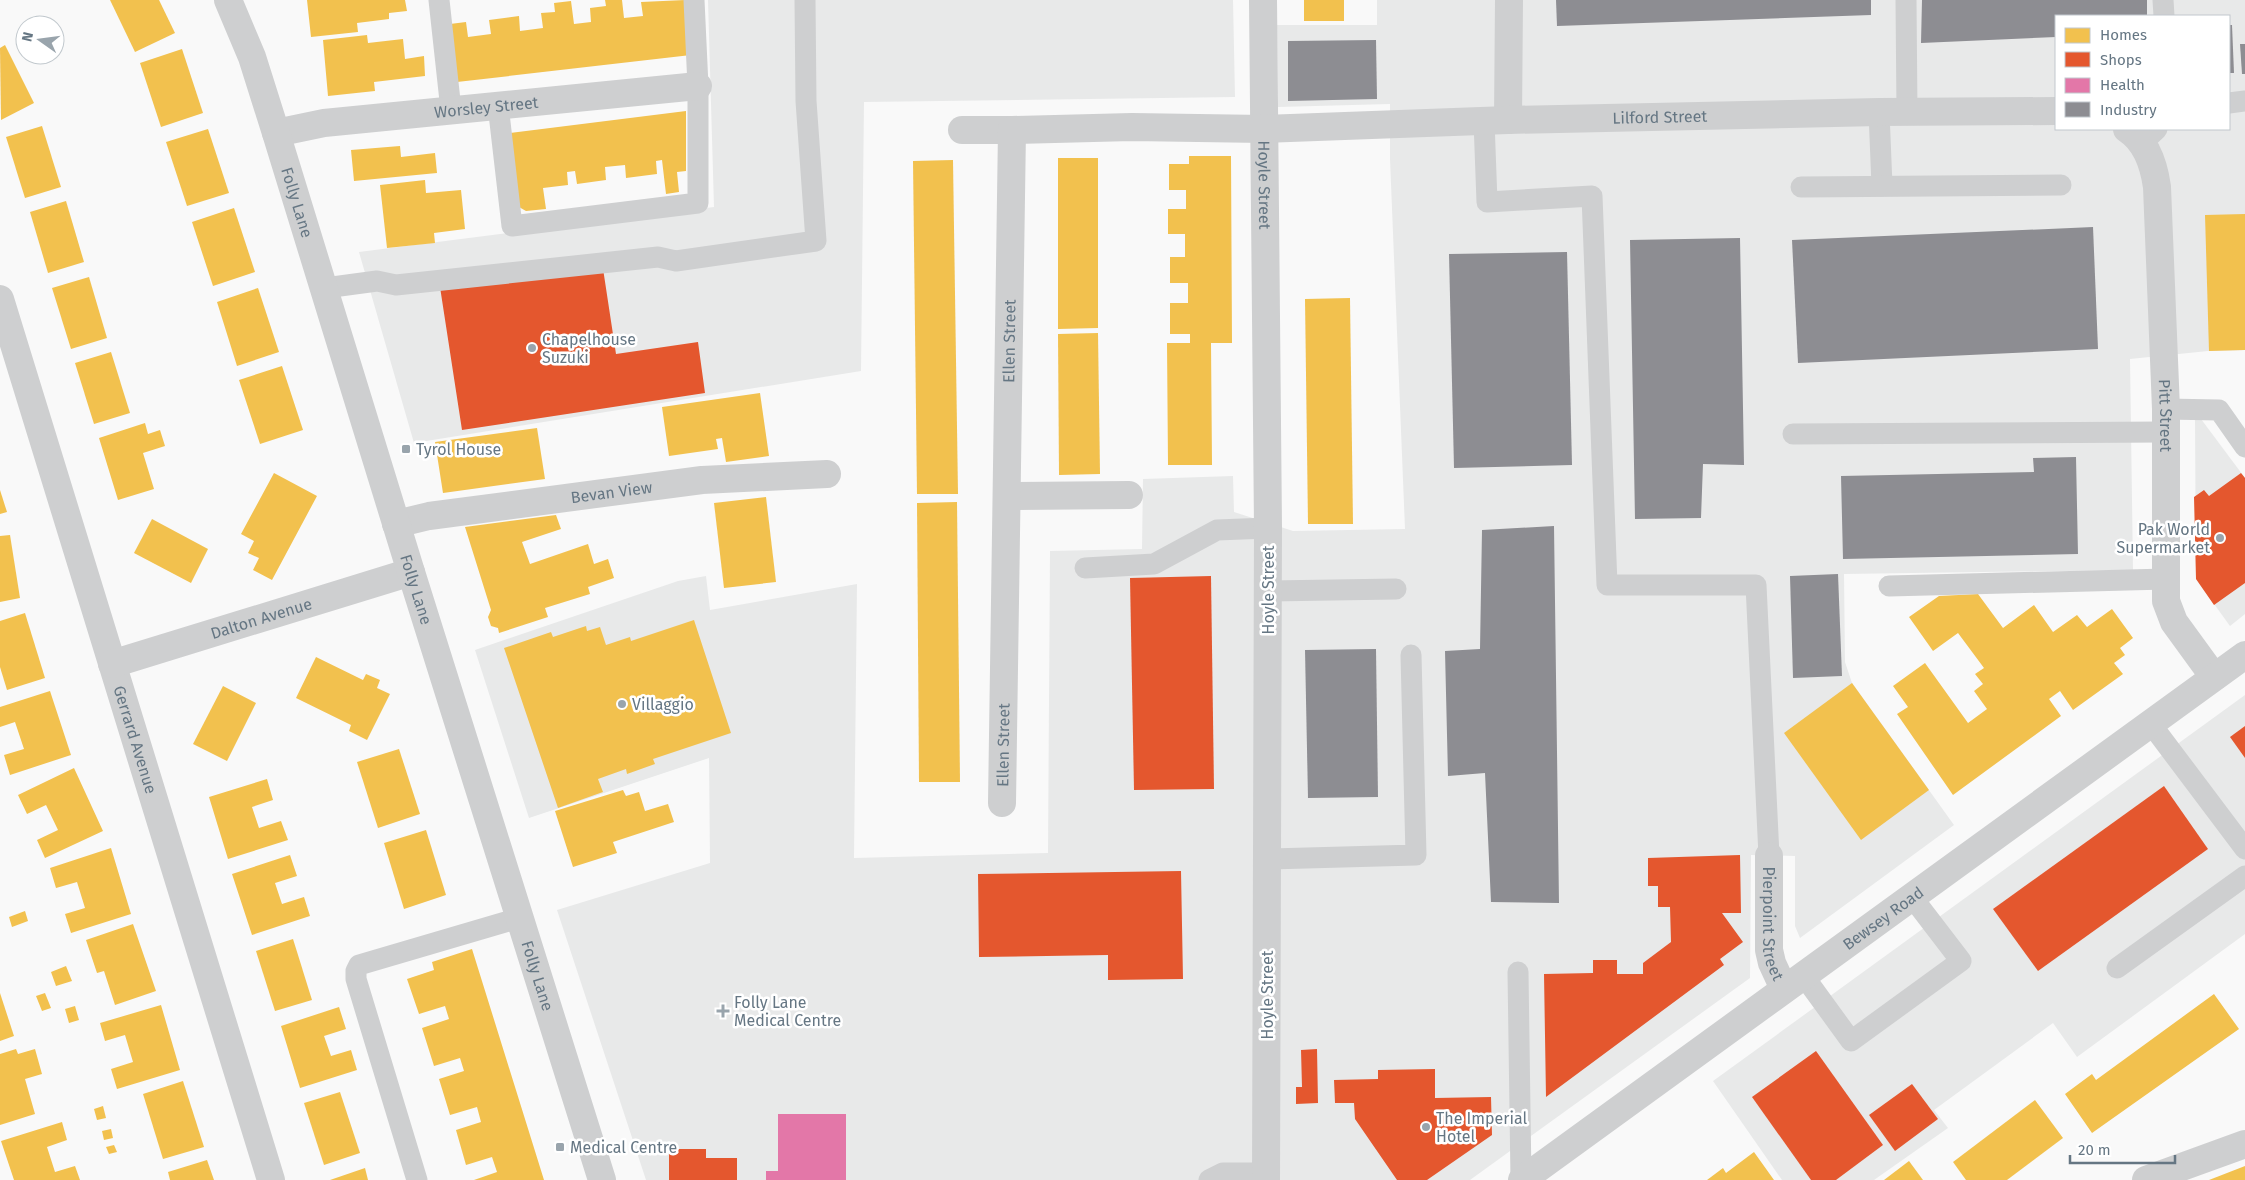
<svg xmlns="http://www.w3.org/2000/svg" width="2245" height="1180" viewBox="0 0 2245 1180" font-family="'Fira Sans',sans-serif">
	<rect width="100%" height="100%" fill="#f9f9f9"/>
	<!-- built -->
	<g fill="#e8e9e9" fill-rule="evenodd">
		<polygon points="708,0 1233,0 1235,97 864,102 861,371 414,443 359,252 714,207"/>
		<path d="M 1377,0 L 2245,0 L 2245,350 L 2208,351 L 2130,359 L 2133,570 L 1844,574 L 1845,662 L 1852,683 L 1954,825 L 1800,938 L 1795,926 L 1795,856 L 1751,855 L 1750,978 L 1470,1180 L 646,1180 L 557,910 L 710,863 L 709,758 L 529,818 L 475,650 L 678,581 L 706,576 L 710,610 L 857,584 L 854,858 L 1048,853 L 1050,551 L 1142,549 L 1143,479 L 1233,476 L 1234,512 L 1293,531 L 1405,529 L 1390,159 L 1390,104 L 1278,107 L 1277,25 L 1377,25 ZM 2056,16 L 2229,16 L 2229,129 L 2056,129 Z"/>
		<polygon points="2195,419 2201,419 2245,478 2245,614 2230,626 2196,579"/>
		<polygon points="2245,695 2245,934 2077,1057 2053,1023 1934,1110 1948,1128 1874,1180 1782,1180 1713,1081"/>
	</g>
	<!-- homes -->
	<g fill="#f2c14e">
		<polygon points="110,0 159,0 175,33 135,52"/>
		<polygon points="307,0 405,0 407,11 389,13 389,19 357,23 358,32 311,37"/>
		<polygon points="605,0 622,0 624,18 643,16 641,2 685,0 691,55 457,82 450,24 466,22 468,37 491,34 489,20 519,16 520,31 543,28 541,13 555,12 554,3 571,1 574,24 591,22 590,8 606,6"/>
		<rect x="1304" y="0" width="40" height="21"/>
		<polygon points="367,35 368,43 403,39 405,59 424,56 425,76 374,82 375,91 328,96 323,40"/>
		<polygon points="5,45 34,103 1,120 0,48"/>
		<polygon points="182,49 203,113 161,127 140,63"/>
		<polygon points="686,111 686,171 677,172 679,192 666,194 662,160 656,161 657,174 626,178 625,165 605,167 606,180 577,184 575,171 567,172 568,185 543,188 546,209 526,211 519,207 510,133"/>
		<polygon points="42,126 61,187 25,198 6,137"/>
		<polygon points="208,129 229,193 187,206 166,142"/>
		<polygon points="400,146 401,157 435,153 437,173 354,181 351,150"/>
		<polygon points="1189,156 1231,156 1232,343 1211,343 1212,465 1168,465 1167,343 1190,343 1190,334 1170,334 1170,303 1188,303 1188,283 1170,283 1170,257 1185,257 1185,234 1168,234 1168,209 1186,209 1186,190 1169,190 1169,164 1189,164"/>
		<polygon points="1058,158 1098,158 1098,328 1058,329"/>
		<polygon points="953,160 958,494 917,494 913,161"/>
		<polygon points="425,180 426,193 461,190 465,229 434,233 435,243 387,248 380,185"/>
		<polygon points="66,201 84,262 48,273 30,212"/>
		<polygon points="234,208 255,272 213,286 192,222"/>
		<polygon points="2245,214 2245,350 2209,351 2205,215"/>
		<polygon points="89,277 107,338 71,349 52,288"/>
		<polygon points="258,288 279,352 237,366 217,302"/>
		<polygon points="1350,298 1353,524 1308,524 1305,299"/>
		<polygon points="1098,333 1100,474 1059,475 1058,334"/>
		<polygon points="111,352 130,413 94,424 75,363"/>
		<polygon points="282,366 303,430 260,444 239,380"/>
		<polygon points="760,393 769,456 726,462 722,438 716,439 718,449 669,456 662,407"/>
		<polygon points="145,423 148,434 160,430 165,446 143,453 154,489 118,500 99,438"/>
		<polygon points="537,428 545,479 443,493 435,442"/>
		<polygon points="274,473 317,496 272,580 253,570 259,558 248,553 254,541 241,534"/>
		<polygon points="0,490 7,512 0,514"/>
		<polygon points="766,497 776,582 724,588 714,503"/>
		<polygon points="957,502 960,782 919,782 917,503"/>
		<polygon points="556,515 561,529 522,542 530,564 588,544 594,564 608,559 614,578 588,587 590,594 545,608 548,617 499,633 498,628 491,626 488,617 491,610 465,527"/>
		<polygon points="152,519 208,549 191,583 134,553"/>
		<polygon points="10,535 20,598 0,602 0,536"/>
		<polygon points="1978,594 2003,628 2034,605 2053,632 2077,615 2087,627 2112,609 2133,638 2120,648 2125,655 2114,663 2123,674 2073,710 2060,691 2049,699 2061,716 1953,795 1897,714 1908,707 1893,686 1925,663 1968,723 1987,709 1974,691 1983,684 1975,674 1984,668 1958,633 1933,651 1909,617 1939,596"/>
		<polygon points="25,613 45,678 7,690 0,667 0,621"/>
		<polygon points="694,620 731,733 653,759 655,764 627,774 626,769 598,779 603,792 558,808 504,648 551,632 553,637 586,626 587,631 600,627 606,645 630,637 631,641"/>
		<polygon points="316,657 363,680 366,674 380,680 377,688 390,694 367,740 349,731 351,725 296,698"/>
		<polygon points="1852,683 1929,790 1861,840 1784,733"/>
		<polygon points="223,686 256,703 227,761 193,744"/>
		<polygon points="50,691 71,755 10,775 4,755 24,749 15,722 0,727 0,707"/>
		<polygon points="399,749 420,814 378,828 357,762"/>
		<polygon points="74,768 103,831 45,858 37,840 58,830 46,805 27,814 18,795"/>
		<polygon points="267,779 273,800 252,807 259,828 281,821 288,840 228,859 209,797"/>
		<polygon points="623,790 626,796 639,792 645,811 668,804 674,822 613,842 617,853 573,867 555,811"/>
		<polygon points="426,830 446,895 404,909 384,843"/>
		<polygon points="111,848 131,914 71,933 65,914 85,908 77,882 56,888 50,868"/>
		<polygon points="290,855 297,876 275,883 282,904 304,897 310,916 252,935 232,874"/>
		<polygon points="25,911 28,921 12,927 9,917"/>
		<polygon points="133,924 156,991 115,1005 104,971 97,973 86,940"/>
		<polygon points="293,939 312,1000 275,1011 256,951"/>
		<polygon points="472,949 544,1180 474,1180 497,1172 492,1157 466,1165 456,1130 481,1122 477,1107 450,1115 439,1079 464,1071 460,1058 434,1066 422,1028 449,1019 445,1006 419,1014 407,979 434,970 432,962"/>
		<polygon points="66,966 72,981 56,986 51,972"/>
		<polygon points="0,993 14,1036 0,1041"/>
		<polygon points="45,993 51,1008 42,1011 36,996"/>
		<polygon points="2214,994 2239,1029 2092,1133 2065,1094 2092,1074 2096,1080"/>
		<polygon points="161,1005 180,1070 117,1089 111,1069 133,1062 125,1035 105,1041 100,1023"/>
		<polygon points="75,1006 79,1020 69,1023 65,1009"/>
		<polygon points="339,1007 346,1029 324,1036 331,1056 351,1050 357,1070 300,1088 281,1026"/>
		<polygon points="16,1049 18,1054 35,1049 42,1074 25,1079 35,1114 0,1125 0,1054"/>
		<polygon points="183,1081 204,1147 163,1159 143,1094"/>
		<polygon points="340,1092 360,1153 324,1165 304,1103"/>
		<polygon points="2035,1100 2063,1138 2007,1180 1966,1180 1953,1162"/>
		<polygon points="103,1106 106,1118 97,1120 94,1109"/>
		<polygon points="62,1122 67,1140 47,1147 55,1172 75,1166 80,1180 14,1180 1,1141"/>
		<polygon points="111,1129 113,1138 104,1140 102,1131"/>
		<polygon points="114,1145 117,1152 109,1154 106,1147"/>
		<polygon points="1754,1152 1774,1180 1707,1180 1723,1168 1726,1173"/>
		<polygon points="207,1160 214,1180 170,1180 168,1172"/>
		<polygon points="1909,1161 1923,1180 1884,1180"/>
		<polygon points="2245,1166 2245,1180 2209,1180"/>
		<polygon points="365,1168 368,1180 330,1180"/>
	</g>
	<!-- shops -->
	<g fill="#e4572e">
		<polygon points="602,262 616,354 698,342 705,393 462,430 440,287"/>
		<polygon points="2241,473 2245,478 2245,583 2214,605 2196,579 2194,497 2204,490 2209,496"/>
		<polygon points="1211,576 1214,789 1134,790 1130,578"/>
		<polygon points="2245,726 2245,758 2230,737"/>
		<polygon points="2164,786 2208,849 2038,971 1993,909"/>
		<polygon points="1740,855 1741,913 1722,913 1743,942 1720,959 1724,965 1546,1097 1544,974 1593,973 1593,960 1617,960 1617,974 1643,974 1643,963 1671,942 1670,907 1658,907 1658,886 1648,886 1648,858"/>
		<polygon points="1181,871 1183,979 1108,980 1108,955 979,957 978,874"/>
		<polygon points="1317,1049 1318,1103 1296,1104 1296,1087 1302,1087 1301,1050"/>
		<polygon points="1816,1051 1883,1145 1836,1180 1811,1180 1752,1097"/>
		<polygon points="1435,1069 1435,1098 1491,1097 1492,1135 1427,1180 1397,1180 1355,1119 1354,1103 1335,1103 1334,1080 1378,1079 1378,1070"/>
		<polygon points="1912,1084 1938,1119 1895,1151 1869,1115"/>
		<polygon points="669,1149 706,1149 706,1158 737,1158 737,1180 669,1180"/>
	</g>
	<!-- health -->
	<polygon fill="#e377a8" points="778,1114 846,1114 846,1180 766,1180 766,1171 778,1171"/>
	<!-- industry -->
	<g fill="#8d8d92">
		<polygon points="1556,0 1871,0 1871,15 1557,26"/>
		<polygon points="1922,0 2147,0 2147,16 2056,16 2056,37 1921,43"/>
		<polygon points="2229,25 2232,25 2234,73 2229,73"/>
		<polygon points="1376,40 1377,99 1288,101 1288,41"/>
		<polygon points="2240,44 2245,44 2245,74 2242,74"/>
		<polygon points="2093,227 2098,349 1798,363 1792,240"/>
		<polygon points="1740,238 1744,465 1703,464 1701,518 1635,519 1630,240"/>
		<polygon points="1567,252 1572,465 1454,468 1449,254"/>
		<polygon points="2076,457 2078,554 1843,559 1841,476 2034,472 2033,458"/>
		<polygon points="1554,526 1559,903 1491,902 1485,773 1448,776 1445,651 1480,649 1482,530"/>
		<polygon points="1838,574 1842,676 1793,678 1790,576"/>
		<polygon points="1376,649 1378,797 1308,798 1305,650"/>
	</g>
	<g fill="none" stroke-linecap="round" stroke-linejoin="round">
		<!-- service -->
		<g stroke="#cecfd0" stroke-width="21">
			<polyline points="439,0 451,110"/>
			<polyline points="1906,0 1907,112"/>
			<polyline points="2163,0 2164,16"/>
			<polyline points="2229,103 2245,101"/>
			<polyline points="498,105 512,226 698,203 698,86 694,0"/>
			<polyline points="1879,112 1882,186"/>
			<polyline points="1484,121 1487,202 1592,196 1607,585 1756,585 1769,856"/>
			<polyline points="2142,143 2157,129"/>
			<polyline points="1801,187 2061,185"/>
			<polyline points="325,288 377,281 396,285 658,257 676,261 816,241 806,101 805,0"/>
			<polyline points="2166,409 2219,410 2245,447"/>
			<polyline points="1793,434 2165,432"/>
			<polyline points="1085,568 1154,564 1217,530 1268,528"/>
			<polyline points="1889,586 2166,579"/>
			<polyline points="1268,591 1396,589"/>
			<polyline points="2151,724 2245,849"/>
			<polyline points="1267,859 1416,855 1411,655"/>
			<polyline points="2117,968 2245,876"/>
			<polyline points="1518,972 1521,1180"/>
			<polyline points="1803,975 1851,1041 1961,961 1912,897"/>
			<polyline points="417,1180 356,979 356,971 359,965 519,918"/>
			<polyline points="1209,1180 1223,1173 1266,1173"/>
		</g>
		<!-- minor -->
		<g stroke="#cecfd0" stroke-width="28">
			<path id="s1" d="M 1263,0 L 1268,528 L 1266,1180"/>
			<polyline points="1508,120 1509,0"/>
			<path id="s2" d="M 2127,129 C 2147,142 2154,165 2157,187 L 2166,409 L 2166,601 L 2174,622 L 2214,677"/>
			<polyline points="962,130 1012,130"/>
			<path id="s3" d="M 276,133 L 324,123 L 698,86"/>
			<path id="s4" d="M 0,299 L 271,1180"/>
			<polyline points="1007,496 1129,495"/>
			<path id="s5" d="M 396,524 L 429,516 L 702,480 L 827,474"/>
			<path id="s6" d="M 112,664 L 411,572"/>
			<path id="s7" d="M 1002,803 L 1012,130 L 1132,127 L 1264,129 L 1508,120 L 1879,112 L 2056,111"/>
			<path id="s8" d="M 1769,856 L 1769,950 L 1772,963 L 1784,989"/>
			<polyline points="2146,1180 2245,1144"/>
		</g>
		<!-- tertiary -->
		<g stroke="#cecfd0" stroke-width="28">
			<path id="s9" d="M 228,0 L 252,57 L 276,133 L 411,572 L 602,1180"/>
			<path id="s10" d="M 1522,1180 L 2245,655"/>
		</g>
	</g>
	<!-- markers -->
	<g fill="#99a4ac" stroke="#fff" stroke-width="2">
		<circle cx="532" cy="348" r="5"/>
		<rect x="401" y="444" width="10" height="10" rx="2.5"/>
		<circle cx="2220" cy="538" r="5"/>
		<circle cx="622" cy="704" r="5"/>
		<path d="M720.5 1003.5h5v5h5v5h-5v5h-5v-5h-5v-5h5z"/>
		<circle cx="1426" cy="1127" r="5"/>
		<rect x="555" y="1142" width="10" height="10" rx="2.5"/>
	</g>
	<g text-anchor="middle" stroke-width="5" stroke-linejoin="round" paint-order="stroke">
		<!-- street labels -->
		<g font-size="16" fill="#657683" stroke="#fff">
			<text dy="6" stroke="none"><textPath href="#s3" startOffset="212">Worsley Street</textPath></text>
			<text dy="6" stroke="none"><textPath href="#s7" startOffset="1321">Lilford Street</textPath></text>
			<text dy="6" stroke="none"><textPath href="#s1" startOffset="185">Hoyle Street</textPath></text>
			<text dy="6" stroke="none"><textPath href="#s9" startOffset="214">Folly Lane</textPath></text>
			<text dy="6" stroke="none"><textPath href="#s7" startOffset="462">Ellen Street</textPath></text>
			<text dy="6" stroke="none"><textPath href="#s2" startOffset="296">Pitt Street</textPath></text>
			<text dy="6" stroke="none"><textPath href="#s5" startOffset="218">Bevan View</textPath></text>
			<text dy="6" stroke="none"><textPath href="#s9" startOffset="619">Folly Lane</textPath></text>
			<text transform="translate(1268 590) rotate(-90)" y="6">Hoyle Street</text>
			<text dy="6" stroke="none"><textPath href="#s6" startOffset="156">Dalton Avenue</textPath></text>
			<text dy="6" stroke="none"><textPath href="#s4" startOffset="461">Gerrard Avenue</textPath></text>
			<text dy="6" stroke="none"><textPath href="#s7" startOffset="58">Ellen Street</textPath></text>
			<text dy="6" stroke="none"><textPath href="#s10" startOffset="446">Bewsey Road</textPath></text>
			<text dy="6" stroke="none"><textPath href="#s8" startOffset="68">Pierpoint Street</textPath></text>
			<text dy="6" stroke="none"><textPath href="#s9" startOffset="1024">Folly Lane</textPath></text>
			<text transform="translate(1267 995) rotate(-90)" y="6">Hoyle Street</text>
		</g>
		<!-- poi labels -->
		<g font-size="16" fill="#657683" stroke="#fff" text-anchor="start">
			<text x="542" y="345">Chapelhouse<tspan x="542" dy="18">Suzuki</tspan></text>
			<text x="416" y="455">Tyrol House</text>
			<text x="2210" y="535" text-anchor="end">Pak World<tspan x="2210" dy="18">Supermarket</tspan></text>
			<text x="632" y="710">Villaggio</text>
			<text x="734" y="1008">Folly Lane<tspan x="734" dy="18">Medical Centre</tspan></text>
			<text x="1436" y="1124">The Imperial<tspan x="1436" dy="18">Hotel</tspan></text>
			<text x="570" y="1153">Medical Centre</text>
		</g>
	</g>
	<!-- legend -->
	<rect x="2055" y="15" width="175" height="115" fill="#ffffff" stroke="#c1c8cd"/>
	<rect x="2065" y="28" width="25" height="15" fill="#f2c14e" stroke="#c1c8cd"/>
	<text x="2100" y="40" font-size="15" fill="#657683">Homes</text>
	<rect x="2065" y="52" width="25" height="15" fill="#e4572e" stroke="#c1c8cd"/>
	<text x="2100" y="65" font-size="15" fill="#657683">Shops</text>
	<rect x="2065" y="78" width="25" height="15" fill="#e377a8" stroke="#c1c8cd"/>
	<text x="2100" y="90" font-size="15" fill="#657683">Health</text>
	<rect x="2065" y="102" width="25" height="15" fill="#8d8d92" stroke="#c1c8cd"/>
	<text x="2100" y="115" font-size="15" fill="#657683">Industry</text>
	<!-- north arrow -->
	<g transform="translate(40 40) rotate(284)"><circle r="24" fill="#ffffff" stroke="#c1c8cd"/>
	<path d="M0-4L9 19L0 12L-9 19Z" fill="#99a4ac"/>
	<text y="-8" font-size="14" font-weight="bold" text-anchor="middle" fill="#657683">N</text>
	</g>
	<!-- scale -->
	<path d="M2070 1155v8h105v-8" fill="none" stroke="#657683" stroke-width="2.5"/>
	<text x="2078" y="1155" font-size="15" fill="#657683" stroke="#ffffff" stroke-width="4" paint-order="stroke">20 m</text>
</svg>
